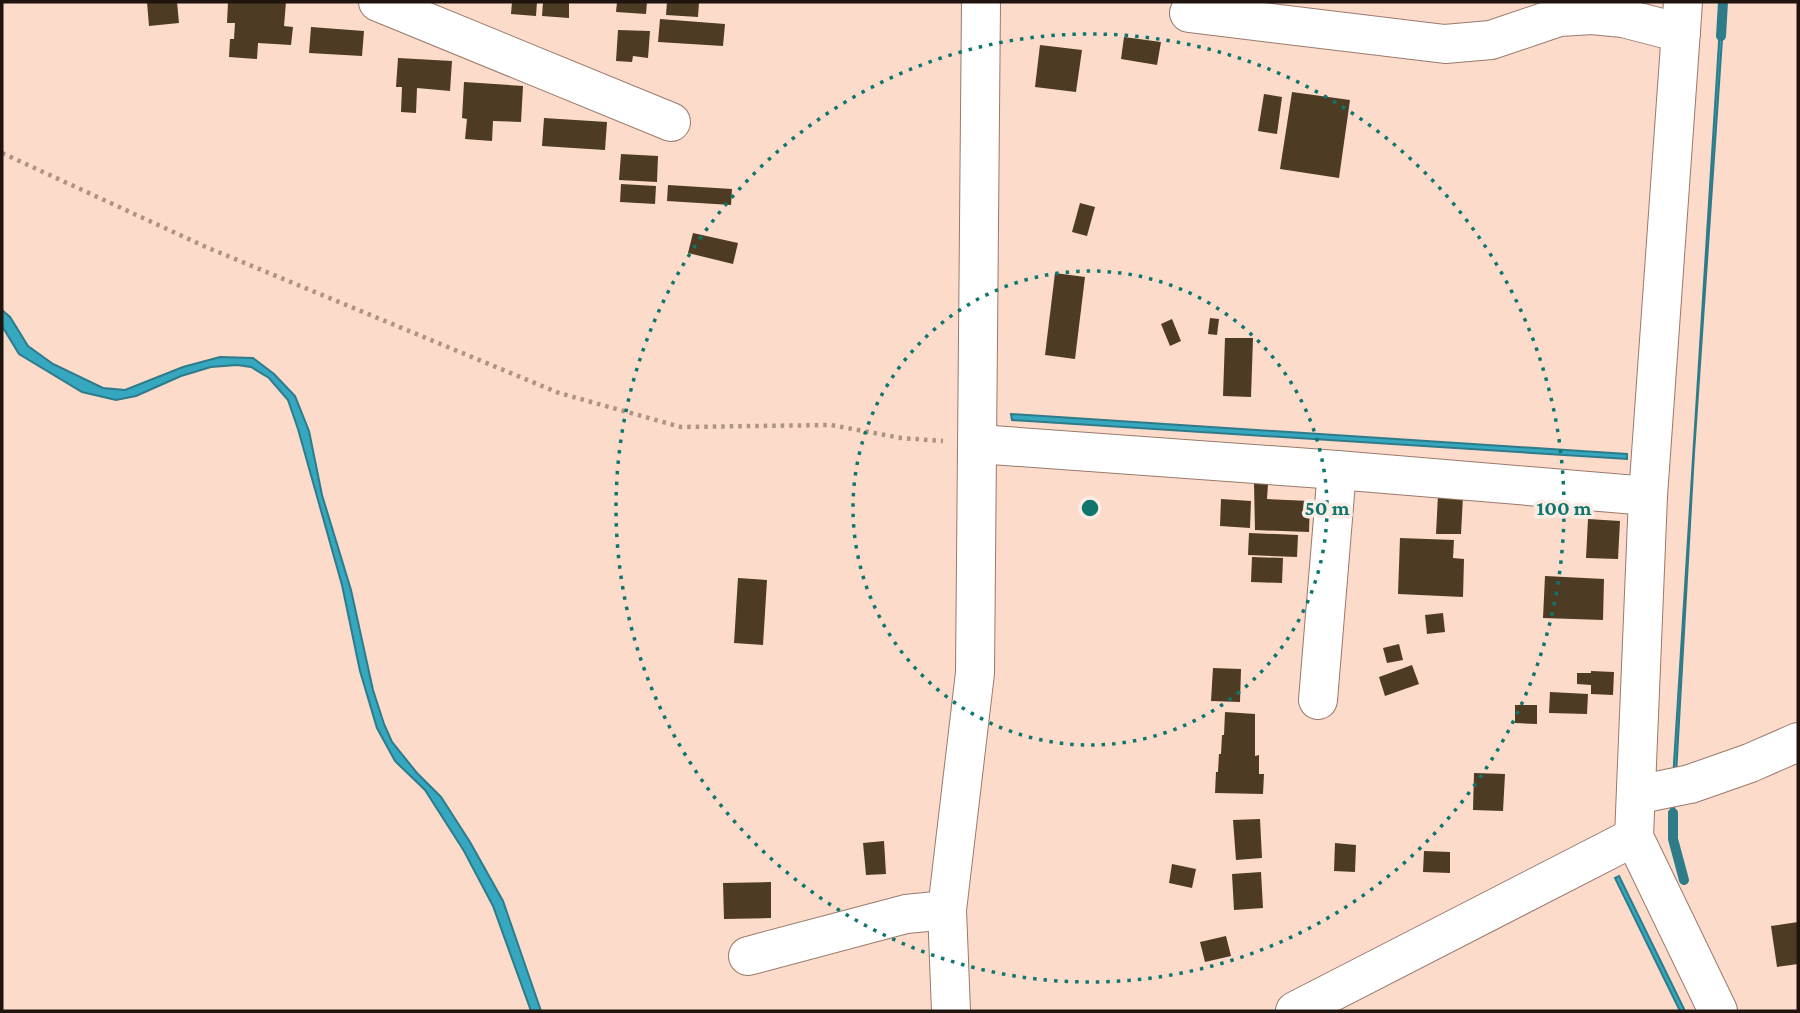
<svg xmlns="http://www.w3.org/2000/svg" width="1800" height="1013" viewBox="0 0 1800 1013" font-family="'Crimson Pro',serif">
	<rect width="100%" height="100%" fill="#fddbca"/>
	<!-- water -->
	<g fill="#35a7bf" stroke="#2e7b8a" stroke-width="2">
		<polygon points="1723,25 1694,453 1673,829 1675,842 1672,845 1670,827 1720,26"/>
		<polygon points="2,310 10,317 28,346 53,364 103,388 125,390 183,367 220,357 253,358 274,374 295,396 309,431 322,495 351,590 373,690 384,724 392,742 417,773 441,797 470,842 503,901 541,1011 531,1011 493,906 464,851 425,790 395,761 377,728 360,671 342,585 298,429 288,400 269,378 251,367 237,365 211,367 181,376 136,396 116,400 82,392 19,354 2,326"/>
		<polygon points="1011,414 1627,454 1627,459 1012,420"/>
		<polygon points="1619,876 1685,1011 1680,1011 1615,878"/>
	</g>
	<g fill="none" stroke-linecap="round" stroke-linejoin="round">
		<!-- stream -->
		<g stroke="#2e7b8a" stroke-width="10">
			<polyline points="1721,36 1723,2"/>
			<polyline points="1673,813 1673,839 1684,880"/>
		</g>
	</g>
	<!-- building -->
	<g fill="#4d3b24">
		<polygon points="147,2 177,2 179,23 149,26"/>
		<polygon points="228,2 286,2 284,26 293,27 291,45 258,43 257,59 229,57 230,39 234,39 235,23 227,23"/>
		<polygon points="512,2 537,2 536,16 511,14"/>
		<polygon points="543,2 569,2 569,18 542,16"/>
		<polygon points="617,2 647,2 646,14 616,12"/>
		<polygon points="667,2 699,2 698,17 666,15"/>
		<polygon points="660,19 725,24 723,46 658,42"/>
		<polygon points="311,27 364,31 362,56 309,53"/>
		<polygon points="618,30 650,31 648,58 633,56 632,62 616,61"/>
		<polygon points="1124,37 1161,42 1157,65 1121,59"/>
		<polygon points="1040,45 1082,50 1076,92 1035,87"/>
		<polygon points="398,58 452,61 450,91 417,88 416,113 401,112 402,87 396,87"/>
		<polygon points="464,82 523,86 521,122 493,121 492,141 465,139 467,119 462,118"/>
		<polygon points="1292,92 1350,100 1339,178 1280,169"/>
		<polygon points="1264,94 1282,97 1277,134 1258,131"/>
		<polygon points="544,118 607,122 605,150 542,146"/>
		<polygon points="621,154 658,156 657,182 619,180"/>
		<polygon points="621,184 656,186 655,204 620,202"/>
		<polygon points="668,185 732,189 731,205 667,201"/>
		<polygon points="1080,203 1095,207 1087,236 1072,232"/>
		<polygon points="693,233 738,243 733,264 688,253"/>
		<polygon points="1055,273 1085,277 1075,359 1045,355"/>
		<polygon points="1210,318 1219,319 1217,335 1208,334"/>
		<polygon points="1172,319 1181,341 1170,346 1161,324"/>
		<polygon points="1225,338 1253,338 1251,397 1223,396"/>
		<polygon points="1254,483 1268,484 1267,499 1310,501 1309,532 1255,530"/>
		<polygon points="1438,495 1463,496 1461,534 1436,534"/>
		<polygon points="1221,499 1251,501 1250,528 1220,526"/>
		<polygon points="1588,519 1620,521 1618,559 1586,558"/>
		<polygon points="1249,533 1298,535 1297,557 1248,555"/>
		<polygon points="1400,538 1454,540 1453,558 1464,559 1463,597 1398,594"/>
		<polygon points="1252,557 1283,558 1282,583 1251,582"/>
		<polygon points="1545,576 1604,579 1603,620 1543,618"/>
		<polygon points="738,578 767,580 763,645 734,643"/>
		<polygon points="1443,613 1445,632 1427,634 1425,615"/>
		<polygon points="1399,644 1403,660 1387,663 1383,648"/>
		<polygon points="1412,665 1419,684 1385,696 1379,677"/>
		<polygon points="1213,668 1241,669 1240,702 1211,701"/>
		<polygon points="1591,671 1614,672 1613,695 1591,694 1591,685 1577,684 1577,673 1591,673"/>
		<polygon points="1550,692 1588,694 1587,714 1549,713"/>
		<polygon points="1515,705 1537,705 1537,724 1515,723"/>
		<polygon points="1225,712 1255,714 1255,756 1259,755 1259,774 1264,774 1263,794 1215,793 1216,772 1218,772 1219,754 1221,754 1222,735 1224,735"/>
		<polygon points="1474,773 1505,774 1503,811 1473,810"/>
		<polygon points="1260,819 1262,858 1236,860 1233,820"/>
		<polygon points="884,841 886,874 866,875 863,843"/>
		<polygon points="1335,843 1356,845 1355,872 1334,871"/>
		<polygon points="1424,851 1450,852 1450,873 1423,872"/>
		<polygon points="1172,864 1196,869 1192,888 1169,883"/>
		<polygon points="1261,872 1263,908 1234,910 1232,874"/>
		<polygon points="771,882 771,918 724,919 723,883"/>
		<polygon points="1798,922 1798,964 1777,967 1771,926"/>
		<polygon points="1226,936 1231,956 1205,962 1200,942"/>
	</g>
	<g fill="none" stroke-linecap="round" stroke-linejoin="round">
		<defs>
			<g id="minor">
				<polyline points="378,2 671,122"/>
				<polyline points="1683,2 1648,496 1634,837 1718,1011"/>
				<polyline points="1189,13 1445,44 1491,40 1559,17 1592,15 1623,18 1681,33"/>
				<polyline points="978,444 1337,470 1648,496"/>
				<polyline points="1318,700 1337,470"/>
				<polyline points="1636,795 1690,784 1750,763 1798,742"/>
				<polyline points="748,956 906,914 947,910"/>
				<polyline points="951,1011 947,910 975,673 981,2"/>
				<polyline points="1295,1011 1634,837"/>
			</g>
		</defs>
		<!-- minor casing -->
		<use href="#minor" stroke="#987a6b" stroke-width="40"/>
		<!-- path -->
		<polyline stroke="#ac9386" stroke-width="4.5" stroke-dasharray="3.5 5" stroke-linecap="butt" points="2,153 206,247 559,393 681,427 831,425 901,438 943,441"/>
		<!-- minor -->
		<use href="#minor" stroke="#fff" stroke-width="38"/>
	</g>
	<!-- distance rings -->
	<g fill="none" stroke="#0f766e" stroke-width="3.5" stroke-dasharray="3.5 7">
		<circle cx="1090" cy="508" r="237"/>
		<circle cx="1090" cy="508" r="474"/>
	</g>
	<circle cx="1090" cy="508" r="10" fill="#0f766e" stroke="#fbede6" stroke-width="3.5"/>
	<g font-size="21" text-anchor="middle" font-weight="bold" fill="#0f766e" stroke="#fbede6" stroke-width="7" stroke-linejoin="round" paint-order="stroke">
		<text x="1327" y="515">50 m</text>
		<text x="1564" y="515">100 m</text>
	</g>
	<!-- border -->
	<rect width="1800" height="1013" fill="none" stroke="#1f140e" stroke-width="7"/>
</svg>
